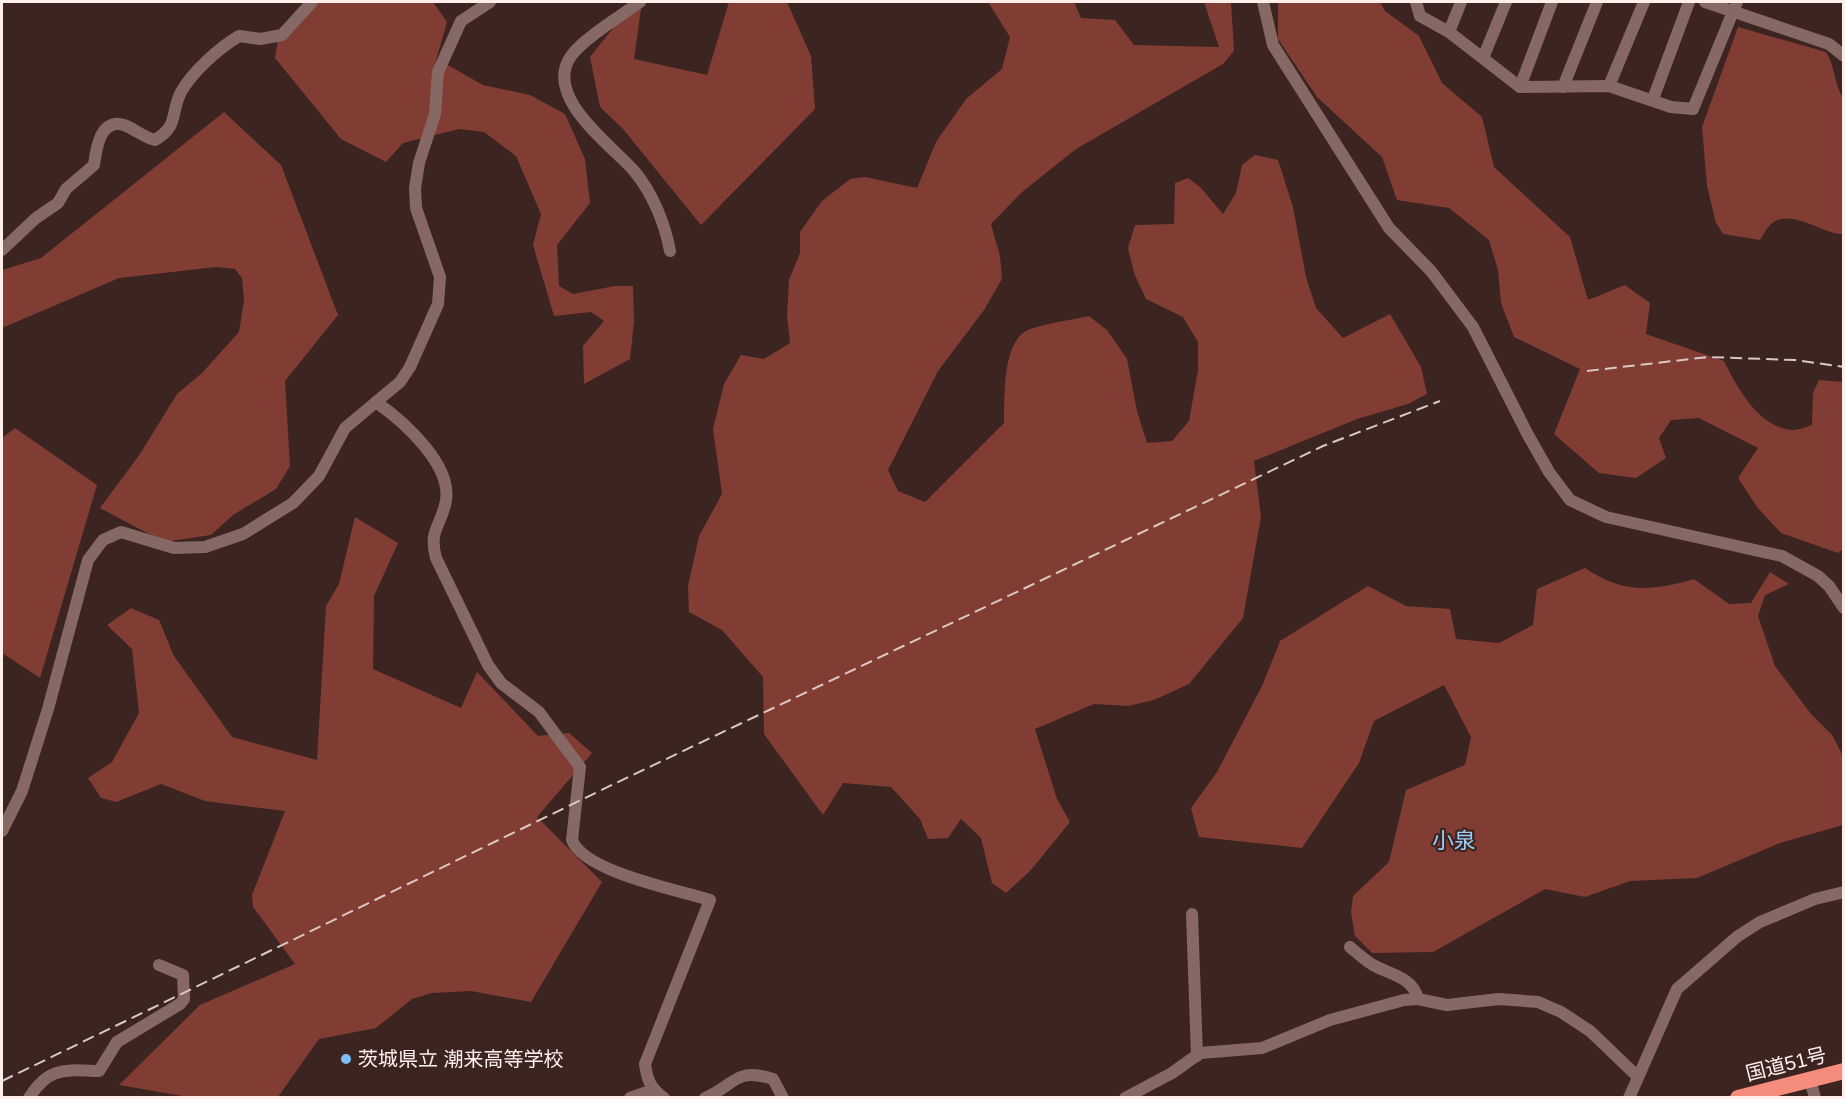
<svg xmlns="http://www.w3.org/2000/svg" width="1845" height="1099" viewBox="0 0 1845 1099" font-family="Arial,'Noto Sans JP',sans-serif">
	<rect width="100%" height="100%" fill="#3c2420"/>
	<!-- forest -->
	<g fill="#813d34">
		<polygon points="308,2 433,2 447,22 435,64 444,63 483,85 530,95 565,114 585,159 590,203 557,245 559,286 573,294 615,286 633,286 634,322 630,359 584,384 583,346 604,321 591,312 554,316 533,245 541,214 516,156 484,132 459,129 403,143 386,162 341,139 275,58 280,28"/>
		<polygon points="634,2 642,2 634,59 707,75 729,2 787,2 811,56 815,109 701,225 623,129 600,107 590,57"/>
		<path d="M 988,2 L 1074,2 L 1081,18 L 1115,20 L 1134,45 L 1219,47 L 1204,2 L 1231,2 L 1234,51 L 1223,64 L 1076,149 L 1021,193 L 991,224 L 1000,256 L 1002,279 L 984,310 L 938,371 L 888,470 L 898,491 L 925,502 L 1004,423 C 1005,398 1001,340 1030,329 C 1049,323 1070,320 1089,316 L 1107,330 L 1127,359 L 1137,411 L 1147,443 L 1172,441 L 1189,421 L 1198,370 L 1198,342 L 1183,317 L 1146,299 L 1134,273 L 1128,248 L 1135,225 L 1174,224 L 1175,183 L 1188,178 L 1200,187 L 1223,214 L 1236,193 L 1242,165 L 1255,155 L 1278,160 L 1293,207 L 1306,277 L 1316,308 L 1343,338 L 1390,314 L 1421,367 L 1427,394 L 1408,404 L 1357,419 L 1254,461 L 1261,517 L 1243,618 L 1189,684 L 1154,700 L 1128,706 L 1094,704 L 1035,729 L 1057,799 L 1070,822 L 1031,870 L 1006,893 L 992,883 L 981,838 L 961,819 L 948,838 L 928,839 L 920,819 L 891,787 L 843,783 L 823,815 L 764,734 L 763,677 L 722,630 L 689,612 L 688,586 L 699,536 L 722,494 L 713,429 L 724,384 L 741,355 L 764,359 L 790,343 L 787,315 L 789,280 L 800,253 L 800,232 L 822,201 L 850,179 L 865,177 L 917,188 L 936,142 L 966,99 L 1002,69 L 1010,37 Z"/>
		<path d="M 1278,2 L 1380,2 L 1385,11 L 1419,36 L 1442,83 L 1482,117 L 1494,167 L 1570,237 L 1588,300 L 1625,285 L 1650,303 L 1646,334 L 1724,361 C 1737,387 1757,425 1790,430 C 1796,431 1806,427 1812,425 L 1813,393 L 1819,380 L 1843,382 L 1843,549 L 1838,553 L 1781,533 L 1757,507 L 1738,478 L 1758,448 L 1699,418 L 1671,420 L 1659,438 L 1666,458 L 1636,478 L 1599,473 L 1554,434 L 1580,369 L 1514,337 L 1501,303 L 1498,270 L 1489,240 L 1449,208 L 1397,200 L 1382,157 L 1317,97 L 1278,39 Z"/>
		<path d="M 1738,27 L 1826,52 C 1835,65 1834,84 1843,98 L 1843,234 C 1822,234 1791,207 1771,224 C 1766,228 1763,236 1760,240 L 1723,234 L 1716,223 L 1707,186 L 1702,127 Z"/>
		<polygon points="224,112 281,165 338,315 285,381 290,466 276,489 233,515 211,535 164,542 100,508 140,454 177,394 202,373 239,332 244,300 242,278 235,269 216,267 119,278 2,328 2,270 41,258"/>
		<polygon points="15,428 97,485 40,678 2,653 2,438"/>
		<polygon points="355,517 398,543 374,596 373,669 461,708 477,672 538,736 569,733 592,753 537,817 602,882 531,1002 471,991 432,993 412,999 376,1028 319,1039 278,1097 188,1097 119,1085 200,1005 295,964 253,907 252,895 285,811 205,801 161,784 116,802 101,798 88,778 112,762 139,713 132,649 107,625 131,608 159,620 174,656 232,737 317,760 326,606 339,584"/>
		<path d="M 1585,568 C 1623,594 1652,591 1694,579 L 1729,604 L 1751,603 L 1770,572 L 1789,584 L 1765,595 L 1758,616 L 1775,666 L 1811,714 L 1832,735 L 1843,756 L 1843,825 L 1780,843 L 1697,878 L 1630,881 L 1585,897 L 1545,889 L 1433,952 L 1372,953 L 1355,936 L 1351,912 L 1353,896 L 1389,862 L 1406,790 L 1465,765 L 1471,737 L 1444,685 L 1374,721 L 1359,763 L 1302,848 L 1199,837 L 1191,808 L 1217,772 L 1263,684 L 1280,641 L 1368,586 L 1406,606 L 1450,609 L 1456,639 L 1499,643 L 1533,625 L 1537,589 Z"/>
	</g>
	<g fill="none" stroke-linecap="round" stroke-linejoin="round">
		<!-- minor -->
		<g stroke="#866964" stroke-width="12">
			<path d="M 640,2 C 622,15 583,39 571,56 C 542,97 613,146 635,172 C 653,194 665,224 670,251"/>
			<polyline points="1263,2 1273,45 1389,228 1431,271 1473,327 1528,435 1549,472 1570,500 1606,517 1782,556 1818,576 1829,586 1844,608"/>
			<polyline points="1416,2 1420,16 1449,32 1520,87 1609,86 1671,107 1693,109 1737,2"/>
			<polyline points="1705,2 1829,44 1844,56"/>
			<polyline points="1449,32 1461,2"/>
			<polyline points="1483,58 1506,2"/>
			<polyline points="1609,86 1644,2"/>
			<polyline points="1520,87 1552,2"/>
			<polyline points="1563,87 1597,2"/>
			<polyline points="1653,99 1689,2"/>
			<path d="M 2,250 L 36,218 L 58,203 L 66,189 L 94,165 C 96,150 100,117 124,125 C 135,129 143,137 155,140 C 179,126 170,114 181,92 C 193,71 219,48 239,36 L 260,39 L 282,35 L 312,2"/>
			<path d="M 376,402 C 403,421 456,467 445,505 C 439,529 429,531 436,558 L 488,665 L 501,683 L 539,712 L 580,767 L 572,840 C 584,872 678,890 710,900 L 645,1064 C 647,1080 651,1089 664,1098"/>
			<polyline points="2,831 22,791 48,709 88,560 103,540 121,532 174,548 205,547 243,534 293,503 319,476 345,428 400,382 410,367 438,304 440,277 416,208 415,188 419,163 435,114 438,72 461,21 490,2"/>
			<polyline points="1192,914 1197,1056"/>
			<path d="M 1350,947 C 1357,953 1365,960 1373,965 C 1391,975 1413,977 1418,999"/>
			<polyline points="1810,1079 1815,1098"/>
			<path d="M 29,1098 C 49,1066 65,1070 99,1071 L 117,1042 L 180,1004 L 184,999 L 183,975 L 159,965"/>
			<polyline points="630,1098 653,1090"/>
			<path d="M 705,1098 C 736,1085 734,1067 773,1079 L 783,1098"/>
			<polyline points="1125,1098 1172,1073 1200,1053 1262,1048 1330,1020 1404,1000 1418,999 1447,1005 1499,999 1538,1002 1561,1012 1590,1031 1638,1077"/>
			<polyline points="1629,1098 1677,989 1738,936 1760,922 1815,899 1844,892"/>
		</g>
		<!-- highway -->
		<polyline stroke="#f68c7b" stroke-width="16" points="1738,1098 1844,1071"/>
		<!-- rail -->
		<g stroke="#dac8c4" stroke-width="2" stroke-dasharray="12 6" stroke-linecap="butt">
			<polyline points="1587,371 1708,357 1795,360 1844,367"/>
			<polyline points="2,1081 616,783 1323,446 1440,401"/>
		</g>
	</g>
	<!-- markers -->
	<circle fill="#7ebef9" stroke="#3c2420" stroke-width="2" cx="346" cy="1059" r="6"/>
	<g text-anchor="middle" stroke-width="4.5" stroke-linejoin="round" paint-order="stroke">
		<!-- poi labels -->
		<g font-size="20" fill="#ffeeea" stroke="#3c2420" text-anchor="start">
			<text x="358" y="1066">茨城県立 潮来高等学校</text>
		</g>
		<!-- street labels -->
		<g font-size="20" fill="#ffeeea" stroke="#3c2420">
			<text transform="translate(1786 1064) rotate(-14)" y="7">国道51号</text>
		</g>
		<!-- quarter labels -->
		<g font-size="22" fill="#9eccf9" stroke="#3c2420">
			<text x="1454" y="848">小泉</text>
		</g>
	</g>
	<!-- border -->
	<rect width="1845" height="1099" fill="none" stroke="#ffeeea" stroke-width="6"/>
</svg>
